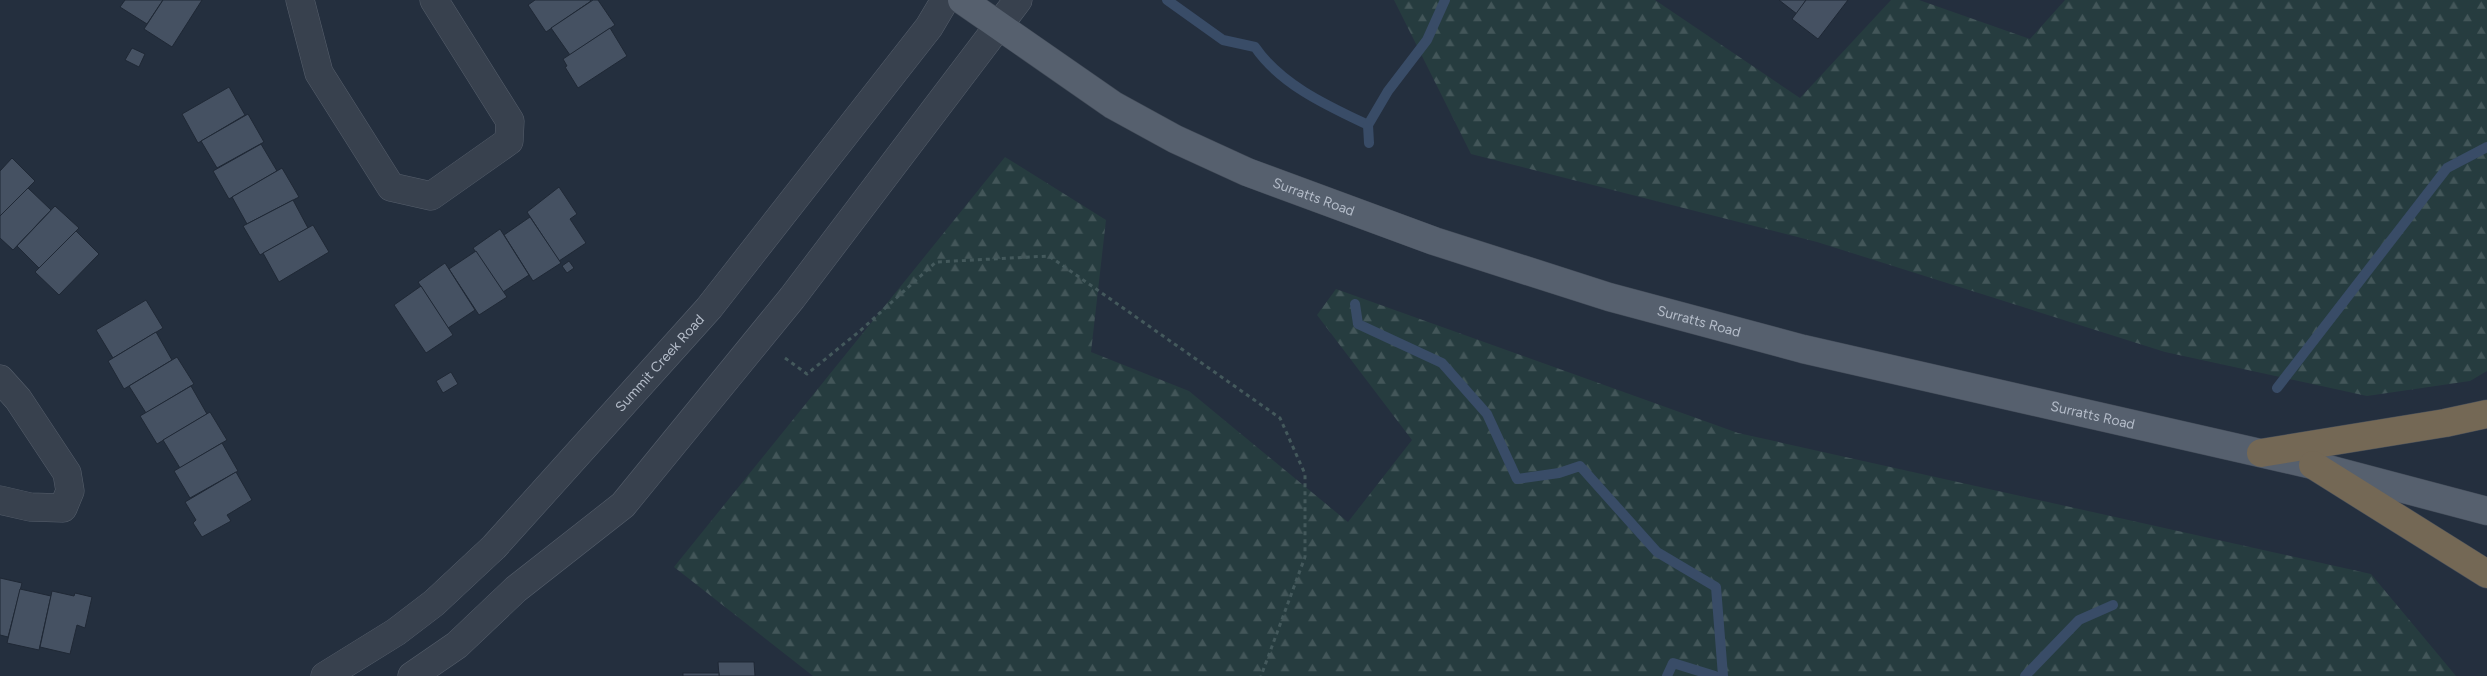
<svg xmlns="http://www.w3.org/2000/svg" width="2487" height="676" viewBox="0 0 2487 676" font-family="Figtree,sans-serif">
	<defs>
		<pattern id="forest-firs" width="22" height="20" patternUnits="userSpaceOnUse" patternTransform="scale(1.25)"><rect width="22" height="20" fill="#263c3f"/><path d="M5 1l3.5 6h-7zM16 11l3.5 6h-7z" fill="#435659"/></pattern>
	</defs>
	<rect width="100%" height="100%" fill="#242f3e"/>
	<!-- forest -->
	<g fill="url(#forest-firs)">
		<polygon points="1394,0 1655,0 1800,98 1891,0 1919,0 2030,39 2065,0 2487,0 2487,371 2470,381 2367,396 2165,352 1817,242 1471,154"/>
		<polygon points="1005,157 1106,220 1091,352 1189,391 1348,522 1412,440 1317,315 1336,289 1738,433 2371,574 2456,676 813,676 674,567"/>
	</g>
	<g fill="none" stroke-linecap="round" stroke-linejoin="round">
		<!-- stream -->
		<g stroke="#394c67" stroke-width="10">
			<path d="M 1167,0 L 1223,40 L 1255,47 C 1281,85 1328,106 1368,125"/>
			<polyline points="1369,143 1368,125 1388,91 1427,40 1445,0"/>
			<polyline points="1355,304 1358,324 1442,363 1487,414 1517,479 1559,473 1580,466 1657,552 1716,587 1723,676"/>
			<polyline points="2277,388 2447,168 2487,147"/>
			<polyline points="1667,676 1673,663 1715,676"/>
			<polyline points="2025,676 2079,620 2113,605"/>
		</g>
	</g>
	<!-- building -->
	<g fill="#455162" stroke="#1f2835">
		<polygon points="125,0 163,0 147,24 120,7"/>
		<polygon points="163,0 202,0 172,47 144,29"/>
		<polygon points="535,0 590,0 591,1 546,32 528,5"/>
		<polygon points="593,0 598,0 615,25 570,55 551,28"/>
		<polygon points="1779,0 1806,0 1797,14"/>
		<polygon points="1806,0 1848,0 1818,39 1792,19"/>
		<polygon points="610,28 627,56 578,88 565,67 567,66 563,59"/>
		<polygon points="132,48 145,54 139,67 125,60"/>
		<polygon points="229,87 245,115 198,143 182,114"/>
		<polygon points="248,114 264,142 217,168 201,141"/>
		<polygon points="261,144 277,171 229,199 213,171"/>
		<polygon points="12,158 35,181 0,216 0,171"/>
		<polygon points="282,168 299,197 247,224 232,197"/>
		<polygon points="559,187 577,214 570,219 586,243 559,261 527,212"/>
		<polygon points="28,188 51,210 13,250 0,238 0,216"/>
		<polygon points="293,200 308,228 260,255 243,226"/>
		<polygon points="55,206 79,228 39,268 17,246"/>
		<polygon points="530,217 561,263 533,281 504,235"/>
		<polygon points="313,225 329,252 279,282 263,253"/>
		<polygon points="500,229 529,275 503,292 473,248"/>
		<polygon points="76,231 99,254 59,295 35,272"/>
		<polygon points="476,251 507,297 479,315 449,269"/>
		<polygon points="569,261 574,268 567,273 562,266"/>
		<polygon points="445,263 475,310 448,328 418,282"/>
		<polygon points="421,286 453,335 426,353 394,305"/>
		<polygon points="146,300 163,328 113,358 96,330"/>
		<polygon points="156,332 172,360 124,389 108,361"/>
		<polygon points="177,357 194,384 146,413 129,386"/>
		<polygon points="451,372 458,384 443,393 436,381"/>
		<polygon points="191,386 207,414 157,444 140,416"/>
		<polygon points="210,412 227,440 180,468 163,440"/>
		<polygon points="222,443 238,471 190,498 174,471"/>
		<polygon points="236,472 252,500 227,515 231,521 202,537 193,523 196,520 185,502"/>
		<polygon points="0,578 22,583 8,637 0,635"/>
		<polygon points="20,589 51,596 39,650 7,643"/>
		<polygon points="52,591 74,596 75,593 92,597 85,628 77,625 70,654 40,647"/>
		<polygon points="718,662 754,662 755,676 719,676"/>
		<rect x="683" y="673" width="36" height="3"/>
	</g>
	<g fill="none" stroke-linecap="round" stroke-linejoin="round">
		<defs>
			<g id="minor">
				<polyline points="300,0 319,73 391,187 431,196 509,141 510,121 434,0"/>
				<polyline points="0,379 18,399 67,473 70,491 63,508 30,507 0,500"/>
				<path id="s1" d="M 325,676 L 396,632 L 434,603 L 494,547 L 709,308 L 929,27 L 945,0"/>
				<polyline points="412,676 457,645 516,589 623,505 792,298 1018,0"/>
			</g>
			<g id="major">
				<path id="s2" d="M 962,0 L 1113,105 L 1175,139 L 1247,172 L 1434,241 L 1609,297 L 1803,349 L 2313,465 L 2487,511"/>
			</g>
			<g id="highway">
				<polyline points="2261,453 2445,423 2487,414"/>
				<polyline points="2313,465 2487,574"/>
			</g>
		</defs>
		<!-- minor casing -->
		<use href="#minor" stroke="#565f6c" stroke-width="29"/>
		<!-- major casing -->
		<use href="#major" stroke="#414a57" stroke-width="29"/>
		<!-- highway casing -->
		<use href="#highway" stroke="#434c59" stroke-width="29"/>
		<!-- path -->
		<polyline stroke="#44595c" stroke-width="3" stroke-dasharray="4 4" stroke-linecap="butt" points="785,358 807,374 861,330 936,262 1049,256 1280,418 1305,474 1305,557 1261,676"/>
		<!-- minor -->
		<use href="#minor" stroke="#38414e" stroke-width="28"/>
		<!-- major -->
		<use href="#major" stroke="#56606e" stroke-width="28"/>
		<!-- highway -->
		<use href="#highway" stroke="#746855" stroke-width="28"/>
	</g>
	<g text-anchor="middle" stroke-width="4.5" stroke-linejoin="round" paint-order="stroke">
		<!-- street labels -->
		<g font-size="14" fill="#b4bcc9" stroke="#1d2633">
			<text dy="5" stroke="none"><textPath href="#s2" startOffset="405">Surratts Road</textPath></text>
			<text dy="5" stroke="none"><textPath href="#s2" startOffset="810">Surratts Road</textPath></text>
			<text dy="5" stroke="none"><textPath href="#s1" startOffset="461">Summit Creek Road</textPath></text>
			<text dy="5" stroke="none"><textPath href="#s2" startOffset="1215">Surratts Road</textPath></text>
		</g>
	</g>
</svg>
